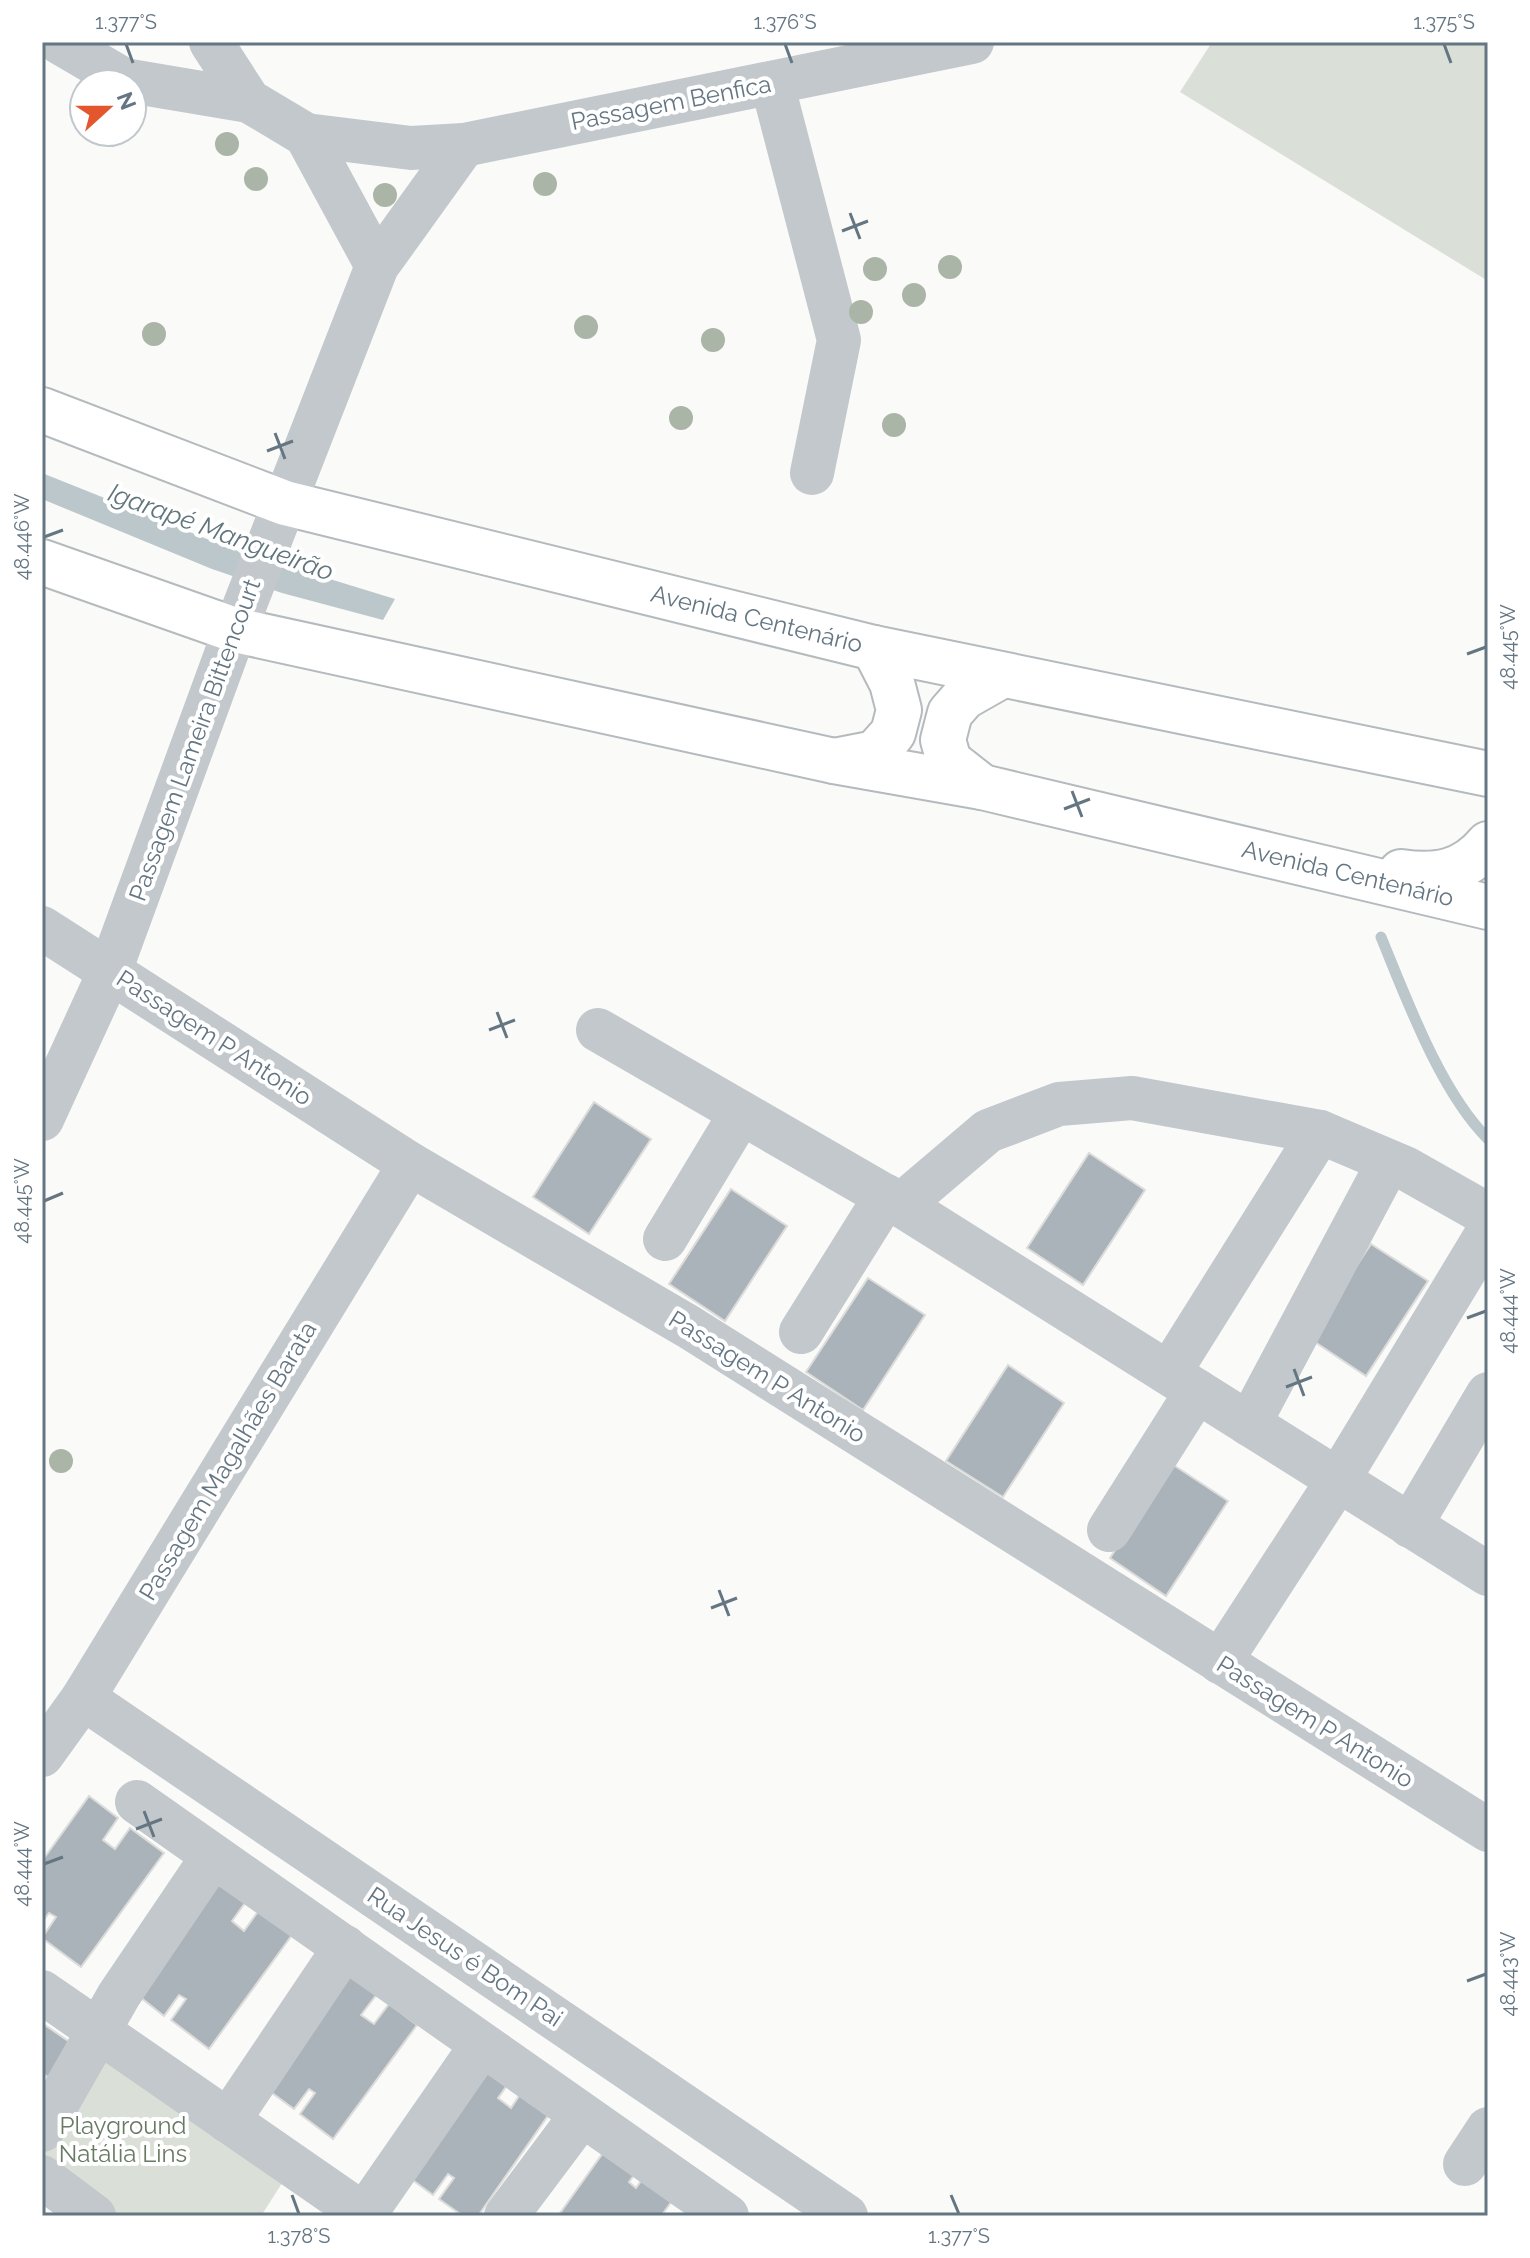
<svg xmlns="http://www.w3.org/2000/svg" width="1530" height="2258" viewBox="0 0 1530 2258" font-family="Raleway,sans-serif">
	<rect width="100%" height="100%" fill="#fafaf8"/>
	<!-- green -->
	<g fill="#dadfd7">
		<polygon points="1212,42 1488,42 1488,281 1180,92"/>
		<polygon points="100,2030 293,2166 261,2216 94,2216 42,2177 42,2130"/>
	</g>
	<!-- water -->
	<polygon fill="#bbc7cb" points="42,473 232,549 395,599 383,620 282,593 212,569 42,499"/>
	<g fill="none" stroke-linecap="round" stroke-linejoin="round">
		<!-- stream -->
		<path stroke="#bbc7cb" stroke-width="11" d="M 1381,937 C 1407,1000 1440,1091 1488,1139"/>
	</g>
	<!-- building -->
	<g fill="#aab3b9" stroke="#dcdcda" stroke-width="2">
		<polygon points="594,1102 651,1139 589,1234 533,1197"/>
		<polygon points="1089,1153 1145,1190 1083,1285 1027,1248"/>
		<polygon points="731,1189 787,1226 725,1321 669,1284"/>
		<polygon points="1371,1244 1428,1281 1366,1376 1309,1338"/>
		<polygon points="868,1278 925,1315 863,1410 806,1372"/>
		<polygon points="1008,1365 1064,1403 1003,1497 946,1461"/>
		<polygon points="1172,1464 1228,1501 1166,1596 1110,1558"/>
		<polygon points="89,1796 118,1818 103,1840 115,1849 130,1828 164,1853 81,1967 42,1938 56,1917 49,1913 42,1922 42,1861"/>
		<polygon points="219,1879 247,1900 232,1921 244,1931 259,1910 292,1935 209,2049 171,2020 186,1999 179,1995 164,2016 135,1993"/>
		<polygon points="348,1973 377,1994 361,2015 374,2024 389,2004 417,2025 333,2139 300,2114 315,2093 309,2089 294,2109 264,2087"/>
		<polygon points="42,2023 74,2045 51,2079 42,2073"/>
		<polygon points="484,2057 513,2077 498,2098 511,2108 525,2087 554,2107 478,2216 463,2216 439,2199 454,2178 448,2174 433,2195 403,2173"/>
		<polygon points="613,2139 644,2161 629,2182 636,2188 650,2168 680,2190 661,2216 558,2216"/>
	</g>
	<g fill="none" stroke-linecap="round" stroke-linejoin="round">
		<defs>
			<g id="major">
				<path id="s1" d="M 42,410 L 285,503 L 874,648 L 1488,774"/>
				<path id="s2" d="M 42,562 L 235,630 L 834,761 L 982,787 L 1488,907"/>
				<polyline points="834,761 875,753 893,733 899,710 892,683 874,648"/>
				<polyline points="982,787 949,761 943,740 950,713 964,697 1001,676"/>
				<path d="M 1401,872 C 1436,877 1464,873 1488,844"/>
			</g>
		</defs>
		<!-- major casing -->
		<use href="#major" stroke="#b5babe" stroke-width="48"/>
		<!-- minor -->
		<g stroke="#c3c8cc" stroke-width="44">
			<polyline points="59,42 124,80 249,101"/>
			<polyline points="211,42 249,101 306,135 377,266"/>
			<polyline points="772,83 839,340 812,473"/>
			<polyline points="306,135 411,148 464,145 972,42"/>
			<polyline points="42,928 410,1164 689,1327 1488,1830"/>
			<polyline points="598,1030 901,1205 1488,1574"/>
			<polyline points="42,1119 110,971 235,630 377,266 464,145"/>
			<polyline points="901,1205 988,1131 1059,1104 1132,1098 1320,1132 1405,1168 1488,1215"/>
			<polyline points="665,1239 741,1113"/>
			<polyline points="801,1332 886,1196"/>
			<polyline points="1169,1373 1320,1132"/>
			<polyline points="1249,1424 1388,1163"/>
			<polyline points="1410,1526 1488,1394"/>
			<polyline points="1109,1530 1197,1391"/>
			<polyline points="1220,1662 1338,1480 1488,1232"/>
			<polyline points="83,1698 846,2216"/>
			<polyline points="42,1755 83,1698 410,1164"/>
			<polyline points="137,1802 727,2216"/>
			<polyline points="42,1992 366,2216"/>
			<polyline points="228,2121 345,1947"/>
			<polyline points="42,2130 119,1995 213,1856"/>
			<polyline points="1465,2164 1488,2129"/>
			<polyline points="42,2177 94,2216"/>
			<polyline points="364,2215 481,2046"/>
			<polyline points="506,2216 581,2116"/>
		</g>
		<!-- major -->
		<use href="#major" stroke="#fff" stroke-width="44"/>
	</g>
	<!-- trees -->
	<g fill="#aab4a7">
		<circle cx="227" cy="144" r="12"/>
		<circle cx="256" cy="179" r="12"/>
		<circle cx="545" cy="184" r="12"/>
		<circle cx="385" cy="195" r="12"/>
		<circle cx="950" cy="267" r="12"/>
		<circle cx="875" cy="269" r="12"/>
		<circle cx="914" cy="295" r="12"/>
		<circle cx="861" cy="312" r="12"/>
		<circle cx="586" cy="327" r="12"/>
		<circle cx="154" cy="334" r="12"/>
		<circle cx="713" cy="340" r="12"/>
		<circle cx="681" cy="418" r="12"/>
		<circle cx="894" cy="425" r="12"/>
		<circle cx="61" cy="1461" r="12"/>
	</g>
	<!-- ticks -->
	<path fill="none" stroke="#657683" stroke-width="3" d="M 126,44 L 133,63M 785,44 L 792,63M 1444,44 L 1451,63M 850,213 L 860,239M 842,231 L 868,221M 275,433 L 285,459M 267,451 L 293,441M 44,537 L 63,530M 1467,654 L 1486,647M 1072,791 L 1082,817M 1064,809 L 1090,799M 497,1012 L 507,1038M 489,1030 L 515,1020M 44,1201 L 63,1193M 1467,1318 L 1486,1311M 1294,1369 L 1304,1396M 1286,1387 L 1312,1377M 719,1590 L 729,1616M 711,1608 L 737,1598M 144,1811 L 154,1837M 136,1829 L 162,1819M 44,1864 L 63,1857M 1467,1981 L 1486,1974M 292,2195 L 299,2214M 951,2195 L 959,2214"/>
	<g text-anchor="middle" stroke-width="8" stroke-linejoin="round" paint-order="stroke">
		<!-- street labels -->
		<g font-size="24" fill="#657683" stroke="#fff">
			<text transform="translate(671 103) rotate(-11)" y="8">Passagem Benfica</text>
			<text dy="8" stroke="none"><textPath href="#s1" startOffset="746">Avenida Centenário</textPath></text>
			<text transform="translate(195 740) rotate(-70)" y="8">Passagem Lameira Bittencourt</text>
			<text dy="8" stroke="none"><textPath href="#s2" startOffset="1344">Avenida Centenário</textPath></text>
			<text transform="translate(214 1038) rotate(33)" y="8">Passagem P Antonio</text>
			<text transform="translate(767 1377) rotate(32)" y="8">Passagem P Antonio</text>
			<text transform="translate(228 1461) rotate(-59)" y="8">Passagem Magalhães Barata</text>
			<text transform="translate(1315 1722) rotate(32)" y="8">Passagem P Antonio</text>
			<text transform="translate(465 1957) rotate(34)" y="8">Rua Jesus é Bom Pai</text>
		</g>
		<!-- park labels -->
		<g font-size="24" fill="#687a64" stroke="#fff">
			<text x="123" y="2134">Playground<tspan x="123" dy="28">Natália Lins</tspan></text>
		</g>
		<!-- water labels -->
		<g font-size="26" font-style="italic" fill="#60757c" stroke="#fff">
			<text transform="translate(221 532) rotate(20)" y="9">Igarapé Mangueirão</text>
		</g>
	</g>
	<!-- border -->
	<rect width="1530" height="2258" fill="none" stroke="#ffffff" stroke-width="88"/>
	<!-- north arrow -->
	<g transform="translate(108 108) rotate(69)"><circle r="38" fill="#ffffff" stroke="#c1c8cd" stroke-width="2"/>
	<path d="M0-6L14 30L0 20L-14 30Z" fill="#e4572e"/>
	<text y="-12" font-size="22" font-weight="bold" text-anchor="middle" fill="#657683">N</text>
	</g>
	<rect x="44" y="44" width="1442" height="2170" fill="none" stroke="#657683" stroke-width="3"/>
	<g font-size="20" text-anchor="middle" fill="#657683">
		<text x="126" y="29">1.377°S</text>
		<text x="785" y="29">1.376°S</text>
		<text x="1444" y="29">1.375°S</text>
		<text transform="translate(22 537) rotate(-90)" y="7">48.446°W</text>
		<text transform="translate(1508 647) rotate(-90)" y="7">48.445°W</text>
		<text transform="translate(22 1201) rotate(-90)" y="7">48.445°W</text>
		<text transform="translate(1508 1311) rotate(-90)" y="7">48.444°W</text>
		<text transform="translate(22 1864) rotate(-90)" y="7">48.444°W</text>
		<text transform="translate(1508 1974) rotate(-90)" y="7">48.443°W</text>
		<text x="299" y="2243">1.378°S</text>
		<text x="959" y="2243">1.377°S</text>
	</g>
</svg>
